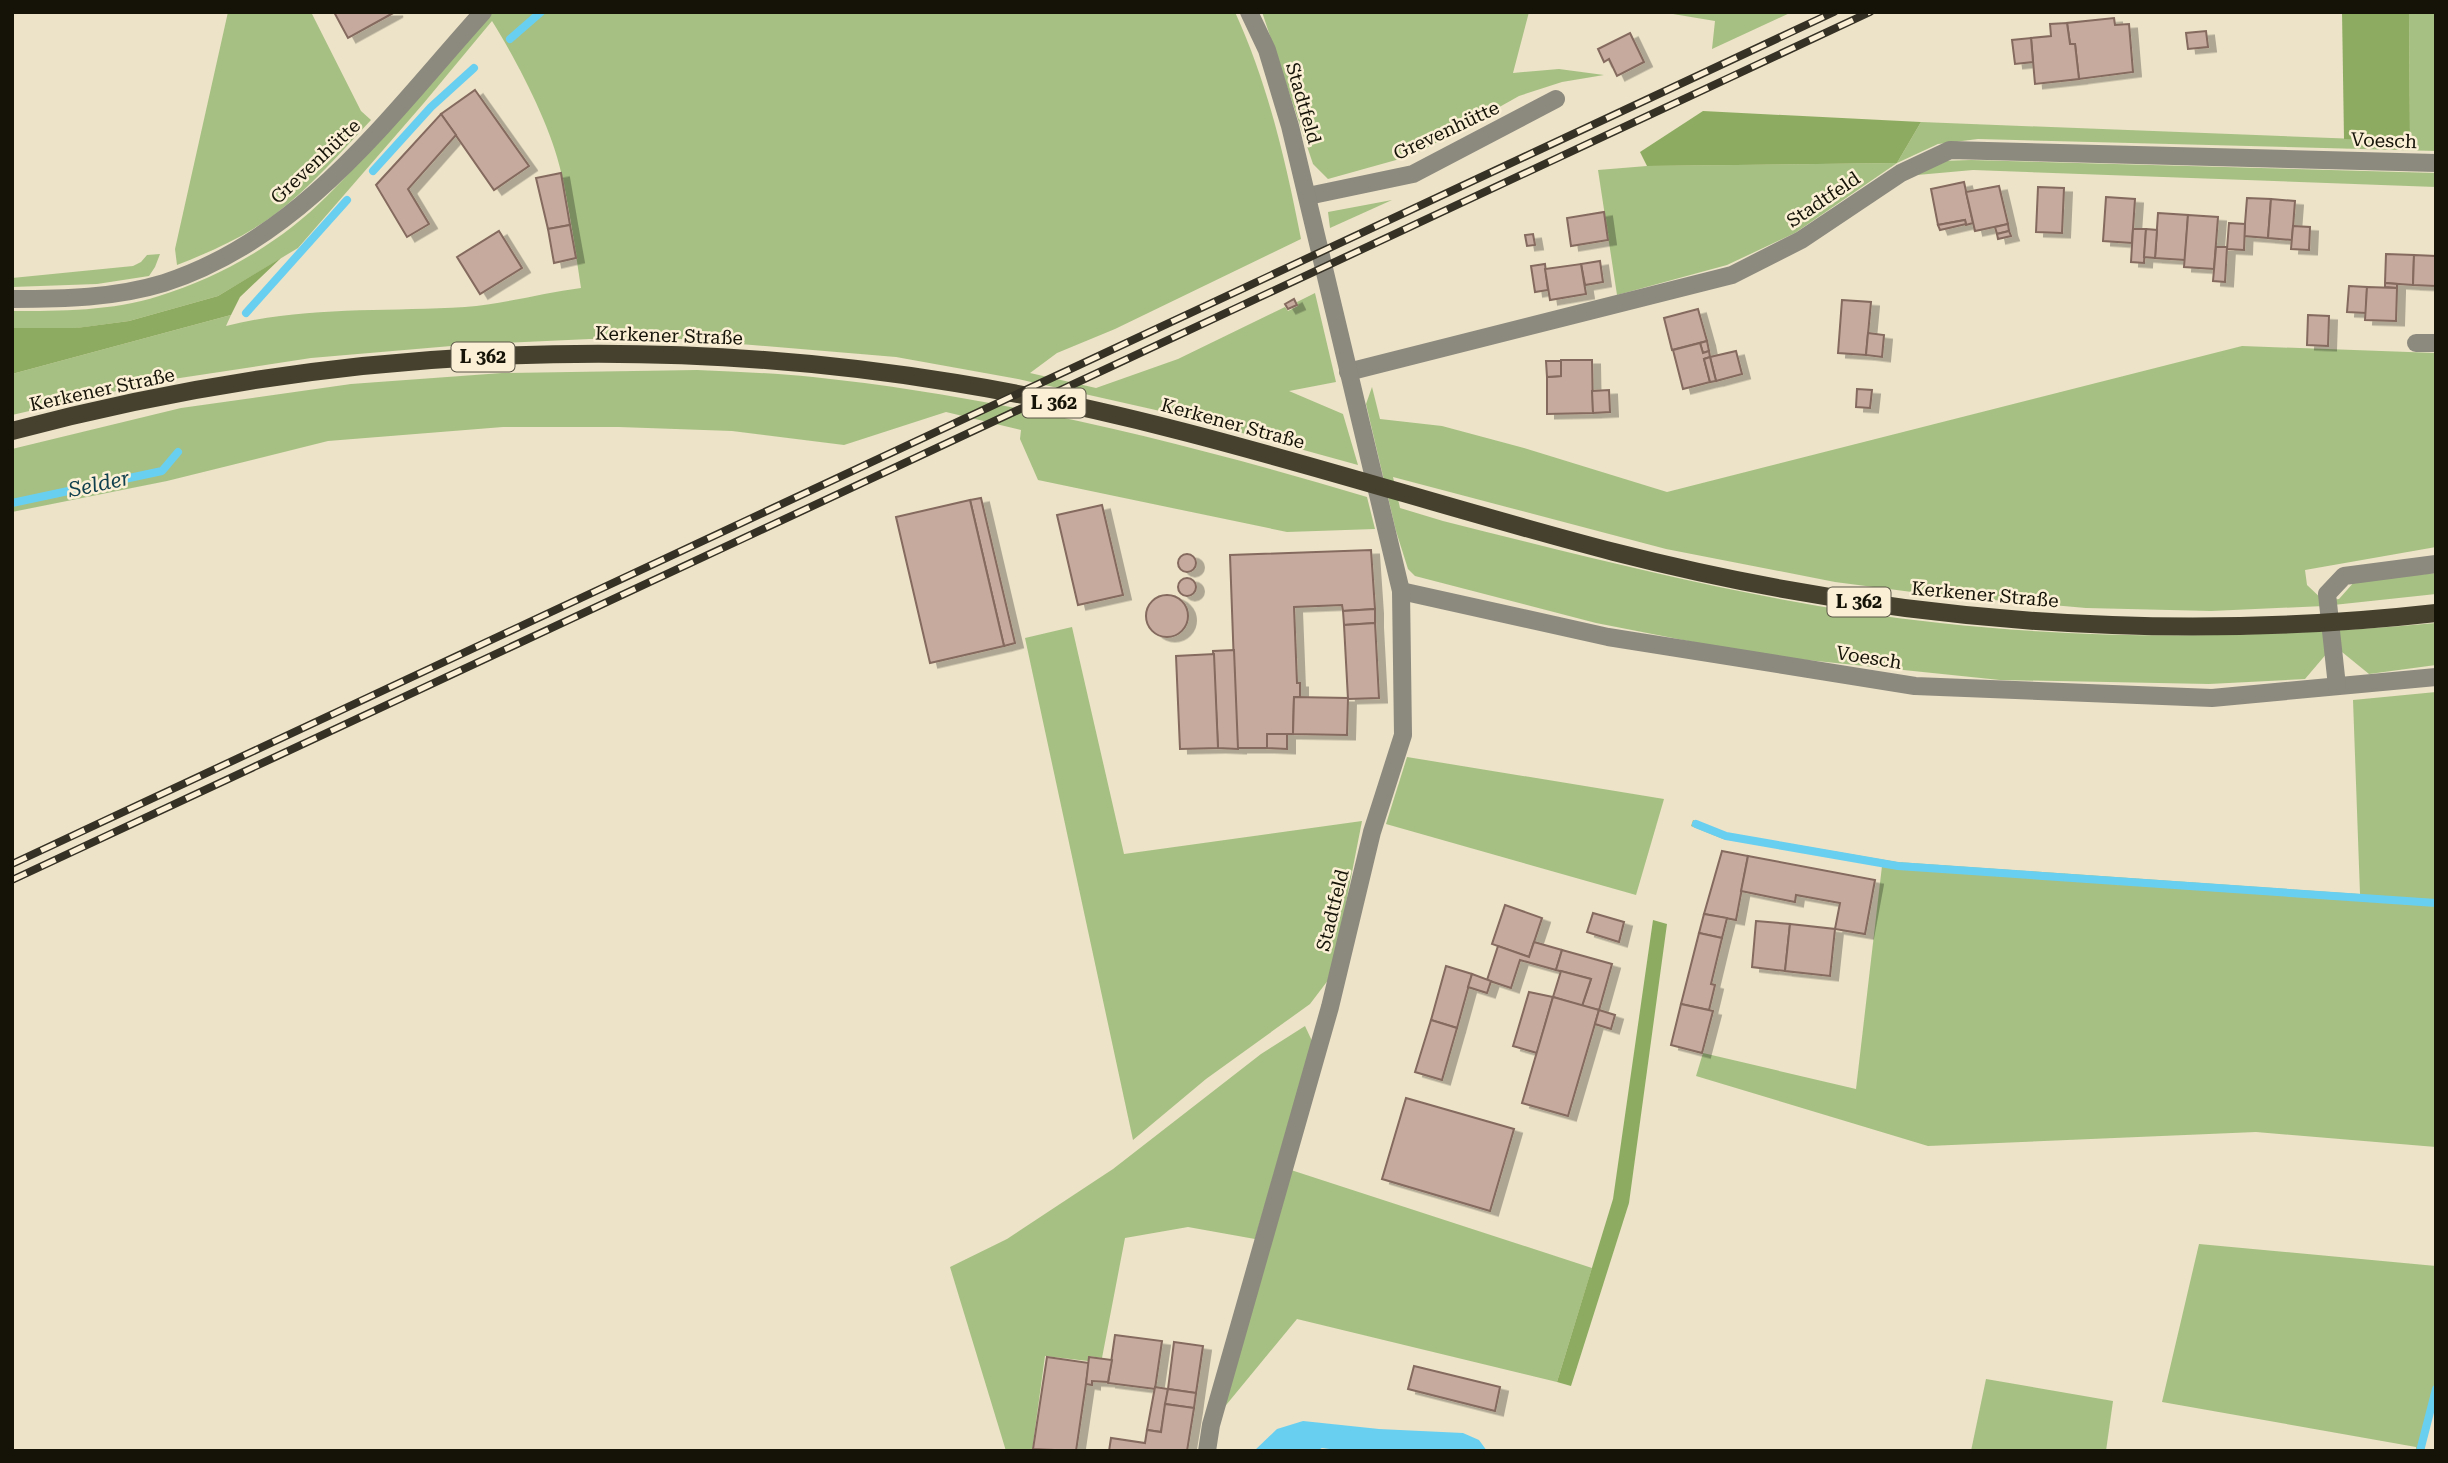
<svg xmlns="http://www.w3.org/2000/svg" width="2448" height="1463" viewBox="0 0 2448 1463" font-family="'Roboto Serif',serif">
	<defs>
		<filter id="shadow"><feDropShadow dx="8" dy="4.5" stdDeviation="0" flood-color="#0004"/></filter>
	</defs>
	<rect width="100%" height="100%" fill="#ede3c8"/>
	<!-- green -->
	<g fill="#a6c083">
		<path d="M 228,12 L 311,12 L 361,111 L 371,120 C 340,153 310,188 274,215 C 244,237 210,252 177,265 L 175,249 Z"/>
		<path d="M 493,12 L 1235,12 C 1268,84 1286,162 1301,239 L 1115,329 L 1057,353 L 1030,373 L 1096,388 L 1178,359 L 1285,307 L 1288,311 L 1298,306 L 1297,302 L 1315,293 L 1336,382 L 1289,391 L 1343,414 L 1358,465 L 1169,413 L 1018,379 L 896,357 L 669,338 L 590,339 L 463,345 L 311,358 L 160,381 L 12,415 L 12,374 L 231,315 L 226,326 C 305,306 385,312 465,307 C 504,304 542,293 581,288 C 575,249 570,210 561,172 C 551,126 517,61 492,21 L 423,104 L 298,248 L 218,296 L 129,321 L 77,328 L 12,328 L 12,311 C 62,311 112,311 159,296 C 221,277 281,242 326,197 C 349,175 369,150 390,126 C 425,88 459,50 493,12 Z"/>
		<polygon points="1262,12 1529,12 1513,73 1559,69 1604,75 1562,82 1519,96 1414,155 1328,179 1313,164"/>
		<polygon points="1661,12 1792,12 1712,49 1715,21"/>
		<polygon points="2409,12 2436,12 2436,151 1978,139 1938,144 1897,163 1795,233 1727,265 1617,295 1598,170 1647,166 1897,163 1921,122 2410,141"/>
		<polygon points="1971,160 2436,173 2436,187 1973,170 1917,175 1940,161"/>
		<polygon points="1392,200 1330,228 1328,212"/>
		<polygon points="160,254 155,267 149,276 97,284 12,287 12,278 133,266 141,262 147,255"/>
		<path d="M 2242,346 L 2436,353 L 2436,547 L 2305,570 L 2307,585 L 2324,601 L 2339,599 L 2355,581 L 2436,573 L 2436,594 L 2324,606 L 2211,611 L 2086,608 L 1935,595 L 1835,582 L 1666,549 L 1393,477 L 1400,508 L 1443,521 C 1607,562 1771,605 1940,623 C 2106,641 2269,638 2436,623 L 2436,665 L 2369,674 L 2342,652 L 2328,652 L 2305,679 L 2209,684 L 2000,680 L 1760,655 L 1596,623 L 1415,576 L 1408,569 L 1396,531 L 1366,404 L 1372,387 L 1380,419 L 1442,426 L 1524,448 L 1667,492 Z"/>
		<path d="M 697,370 C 736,372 775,373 813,377 C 1002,397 1186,443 1367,497 L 1375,529 L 1287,532 L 1038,480 L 1020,439 L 1021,430 L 946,412 L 844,445 L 732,431 L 619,427 L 503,427 L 328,441 L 167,481 L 12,512 L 12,449 L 181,408 L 351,384 L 502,373 Z"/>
		<polygon points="1072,627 1124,854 1362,821 1332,975 1310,1004 1206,1079 1133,1140 1025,638"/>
		<polygon points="2436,692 2436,1147 2256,1132 1928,1146 1696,1076 1703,1053 1856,1089 1882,866 1723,839 1691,826 1693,820 1727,833 1897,862 2360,894 2353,700"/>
		<polygon points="1407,757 1664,799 1636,895 1386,824"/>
		<polygon points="1305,1026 1312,1041 1255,1239 1188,1227 1125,1238 1102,1358 1089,1356 1088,1361 1045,1356 1032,1451 1006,1451 950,1267 1007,1239 1113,1169 1261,1054"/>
		<polygon points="1291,1170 1592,1268 1557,1382 1297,1319 1222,1410"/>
		<polygon points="2199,1244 2436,1266 2436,1402 2429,1423 2424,1451 2416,1451 2416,1447 2162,1402"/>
		<polygon points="1986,1379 2113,1401 2106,1451 1971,1451"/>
	</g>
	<!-- forest -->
	<g fill="#8dac62">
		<polygon points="2342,12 2409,12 2410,141 2344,139"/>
		<polygon points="1703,111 1921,122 1897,163 1647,166 1640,152"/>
		<polygon points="281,258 240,297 231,315 12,374 12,328 76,328 129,321 218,296"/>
		<polygon points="1653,920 1667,924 1629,1203 1571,1386 1557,1382 1613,1199"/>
	</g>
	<!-- water -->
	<polygon fill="#69cff0" points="1303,1421 1379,1429 1463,1433 1479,1440 1487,1451 1344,1451 1322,1448 1316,1451 1254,1451 1277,1429"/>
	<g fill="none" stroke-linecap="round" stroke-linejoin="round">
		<!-- stream -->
		<g stroke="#69cff0" stroke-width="8">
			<polyline points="510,39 541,12"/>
			<polyline points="373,171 431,107 474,68"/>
			<polyline points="246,313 347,200"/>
			<polyline points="12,503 162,471 178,452"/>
			<polyline points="1696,824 1726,836 1898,866 2436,903"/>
			<polyline points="2420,1451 2436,1389"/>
		</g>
	</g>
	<!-- building -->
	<g fill="#c6aa9d" stroke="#846a5e" stroke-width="2" filter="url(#shadow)">
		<polygon points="334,12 395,12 348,38"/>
		<polygon points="2114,18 2115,25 2129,24 2133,72 2079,79 2075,44 2070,44 2067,23"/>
		<polygon points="2067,23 2070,44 2075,44 2079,79 2035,84 2031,38 2051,36 2050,24"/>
		<polygon points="2206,31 2208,47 2188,49 2186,33"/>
		<polygon points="1630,33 1644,62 1617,76 1609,59 1604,62 1598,49"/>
		<polygon points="2031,38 2033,62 2015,64 2012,40"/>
		<polygon points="475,90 529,166 494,190 441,114"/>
		<polygon points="441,114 456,135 408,189 429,224 407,237 376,185"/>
		<polygon points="561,173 570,225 548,229 536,178"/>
		<polygon points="1964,182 1973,223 1966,225 1965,220 1938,225 1931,189"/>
		<polygon points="1999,186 2008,224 1975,231 1966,192"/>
		<polygon points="2038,187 2064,188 2062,233 2036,232"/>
		<polygon points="2106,197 2135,199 2132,243 2103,241"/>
		<polygon points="2247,198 2271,199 2268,238 2244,236"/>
		<polygon points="2271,199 2295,201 2292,240 2268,238"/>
		<polygon points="1604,212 1608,240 1571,246 1567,218"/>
		<polygon points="2158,213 2188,215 2185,260 2155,258"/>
		<polygon points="2188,215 2218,217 2214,269 2184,267"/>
		<polygon points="1965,220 1966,224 1940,230 1938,225"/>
		<polygon points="2229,223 2245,224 2244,250 2227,249"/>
		<polygon points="2008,224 2009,231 1997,234 1995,227"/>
		<polygon points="570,225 576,258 554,263 548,229"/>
		<polygon points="2293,226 2310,227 2309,250 2291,249"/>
		<polygon points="2133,229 2146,229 2144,263 2131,262"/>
		<polygon points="2146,229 2157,230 2155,258 2144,257"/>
		<polygon points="499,231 522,268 480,294 457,257"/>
		<polygon points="2009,231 2011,236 1998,239 1997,234"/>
		<polygon points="1533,234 1535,245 1527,246 1525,235"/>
		<polygon points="2216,247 2227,247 2225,282 2213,281"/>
		<polygon points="2386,254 2414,255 2413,285 2385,283"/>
		<polygon points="2414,255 2436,256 2436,286 2413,285"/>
		<polygon points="1600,261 1603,282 1585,285 1581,264"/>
		<polygon points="1545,264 1548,290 1535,292 1531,266"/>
		<polygon points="1581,264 1586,294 1550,300 1545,269"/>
		<polygon points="2385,283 2397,284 2397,288 2385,287"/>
		<polygon points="2349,286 2367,287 2366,313 2347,312"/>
		<polygon points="2367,287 2397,288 2396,321 2365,320"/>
		<polygon points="1294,299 1297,305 1288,309 1285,304"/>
		<polygon points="1842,300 1871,302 1866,355 1838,353"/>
		<polygon points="1698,309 1707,341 1672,350 1664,318"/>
		<polygon points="2308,315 2329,316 2328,346 2307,345"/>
		<polygon points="1868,333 1884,335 1882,357 1866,355"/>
		<polygon points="1707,341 1709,351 1703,353 1700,343"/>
		<polygon points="1700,343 1703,353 1709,351 1710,357 1704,359 1710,382 1683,389 1673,350"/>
		<polygon points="1736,351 1742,374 1716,381 1710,357"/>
		<polygon points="1710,357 1716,381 1710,382 1704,359"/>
		<polygon points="1561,360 1592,360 1593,413 1547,414 1547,377 1561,376"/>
		<polygon points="1546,361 1561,361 1561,376 1547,377"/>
		<polygon points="1857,389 1872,390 1870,408 1856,407"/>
		<polygon points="1609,390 1610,412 1593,413 1592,391"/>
		<polygon points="981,498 1015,643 1004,646 970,500"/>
		<polygon points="970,500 1004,646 930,663 896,517"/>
		<polygon points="1102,505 1123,595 1078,605 1057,515"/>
		<polygon points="1371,550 1375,609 1343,611 1342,605 1294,607 1297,683 1300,683 1300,697 1294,697 1293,734 1267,734 1267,748 1237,748 1230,555"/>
		<circle cx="1187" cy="563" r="9"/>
		<circle cx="1187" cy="587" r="9"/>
		<circle cx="1167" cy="616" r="21"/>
		<polygon points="1375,609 1375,623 1344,625 1343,611"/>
		<polygon points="1375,623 1379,698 1348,699 1344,625"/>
		<polygon points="1234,650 1238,749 1218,748 1213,651"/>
		<polygon points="1214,654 1218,748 1180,749 1176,656"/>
		<polygon points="1294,697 1348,698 1347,735 1293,734"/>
		<polygon points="1267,734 1287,734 1287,749 1267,748"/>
		<polygon points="1722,851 1748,856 1736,920 1704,914"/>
		<polygon points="1748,856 1875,880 1865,934 1835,929 1840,903 1796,895 1795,902 1741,891"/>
		<polygon points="1505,905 1542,918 1529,957 1492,944"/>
		<polygon points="1593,913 1624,922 1619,942 1587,932"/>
		<polygon points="1704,914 1727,918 1722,938 1699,933"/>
		<polygon points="1756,921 1790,924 1785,971 1752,967"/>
		<polygon points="1790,924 1835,929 1830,976 1785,971"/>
		<polygon points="1699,933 1722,938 1711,984 1715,985 1709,1010 1681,1004"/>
		<polygon points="1534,942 1562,950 1556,970 1520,960 1511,988 1487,980 1498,946 1529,957"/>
		<polygon points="1562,950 1612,964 1599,1010 1582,1006 1591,979 1556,970"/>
		<polygon points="1446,966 1472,974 1457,1028 1431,1020"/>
		<polygon points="1561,971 1591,979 1582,1006 1553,997"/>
		<polygon points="1472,974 1491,981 1487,993 1468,987"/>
		<polygon points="1529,992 1553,997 1537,1053 1513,1046"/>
		<polygon points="1553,997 1599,1010 1568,1116 1522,1103"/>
		<polygon points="1681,1004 1713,1011 1702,1053 1671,1045"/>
		<polygon points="1599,1010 1615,1015 1611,1029 1595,1024"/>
		<polygon points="1431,1020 1457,1028 1442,1080 1415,1072"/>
		<polygon points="1406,1098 1514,1129 1490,1211 1382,1179"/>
		<polygon points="1115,1335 1162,1341 1155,1389 1108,1383"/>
		<polygon points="1174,1342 1203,1346 1196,1393 1168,1389"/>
		<polygon points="1047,1357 1089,1363 1076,1451 1033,1449"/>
		<polygon points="1089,1357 1112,1360 1108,1382 1092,1381 1092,1385 1086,1384"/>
		<polygon points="1414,1366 1500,1387 1495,1411 1408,1389"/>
		<polygon points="1155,1387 1168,1389 1161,1432 1147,1430"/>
		<polygon points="1168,1389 1196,1393 1194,1408 1165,1404"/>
		<polygon points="1165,1404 1194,1408 1187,1451 1109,1451 1111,1438 1145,1443 1147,1430 1161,1432"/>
	</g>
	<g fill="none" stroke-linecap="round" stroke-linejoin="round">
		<!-- street -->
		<g stroke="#8c897e" stroke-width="18">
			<polyline points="1308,196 1413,174 1556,99"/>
			<path d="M 12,299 C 63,299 115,298 164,283 C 303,238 390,115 483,12"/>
			<polyline points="2416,343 2436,343"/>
			<polyline points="1348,372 1732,275 1801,240 1901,173 1950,150 2436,163"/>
			<polyline points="1401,591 1608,637 1915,686 2212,698 2436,677"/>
			<polyline points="2337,686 2327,594 2344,576 2436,564"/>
			<polyline points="1207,1451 1211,1425 1330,1007 1372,832 1403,735 1401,591 1290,126 1267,50 1249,12"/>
		</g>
		<!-- primary -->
		<path stroke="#46412e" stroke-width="18" d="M 12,431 C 319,349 642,331 956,383 C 1180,419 1395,495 1614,552 C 1884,621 2159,644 2436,613"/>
		<defs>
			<g id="rail">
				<polyline points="12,864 1834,12"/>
				<polyline points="12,880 1870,12"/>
			</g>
		</defs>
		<!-- rail casing -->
		<use href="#rail" stroke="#363125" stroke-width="8"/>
		<!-- rail -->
		<use href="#rail" stroke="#fbf0d5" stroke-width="5" stroke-dasharray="16" stroke-linecap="butt"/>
	</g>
	<g text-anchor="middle" stroke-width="5" stroke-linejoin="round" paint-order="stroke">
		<!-- shield labels -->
		<g fill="#fbf0d5" stroke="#5a5546" stroke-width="2">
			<rect x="451.5" y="342.5" width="63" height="29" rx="5"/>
			<rect x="1022.5" y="388.5" width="63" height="29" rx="5"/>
			<rect x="1827.5" y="587.5" width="63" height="29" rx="5"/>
		</g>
		<g font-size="18" font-weight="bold" fill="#151208">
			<text x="483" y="363">L 362</text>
			<text x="1054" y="409">L 362</text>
			<text x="1859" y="608">L 362</text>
		</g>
		<!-- street labels -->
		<g font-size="19" fill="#151208" stroke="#fbf0d5">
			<text transform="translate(1304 103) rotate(74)" y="7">Stadtfeld</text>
			<text transform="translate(1446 130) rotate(-25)" y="7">Grevenhütte</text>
			<text transform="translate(2384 140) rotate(2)" y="7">Voesch</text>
			<text transform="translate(315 161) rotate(-43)" y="7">Grevenhütte</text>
			<text transform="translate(1823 199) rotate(-34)" y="7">Stadtfeld</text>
			<text transform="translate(669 335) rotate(2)" y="7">Kerkener Straße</text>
			<text transform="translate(102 389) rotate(-12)" y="7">Kerkener Straße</text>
			<text transform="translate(1233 423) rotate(15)" y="7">Kerkener Straße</text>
			<text transform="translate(1985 594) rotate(5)" y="7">Kerkener Straße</text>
			<text transform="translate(1869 657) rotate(9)" y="7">Voesch</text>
			<text transform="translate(1332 910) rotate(-76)" y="7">Stadtfeld</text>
		</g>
		<!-- water labels -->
		<g font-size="21" font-style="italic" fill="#0f3e4c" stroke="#fbf0d5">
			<text transform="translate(99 484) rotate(-12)" y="7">Selder</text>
		</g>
	</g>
	<!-- border -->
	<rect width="2448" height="1463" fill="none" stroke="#151208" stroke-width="28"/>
</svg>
